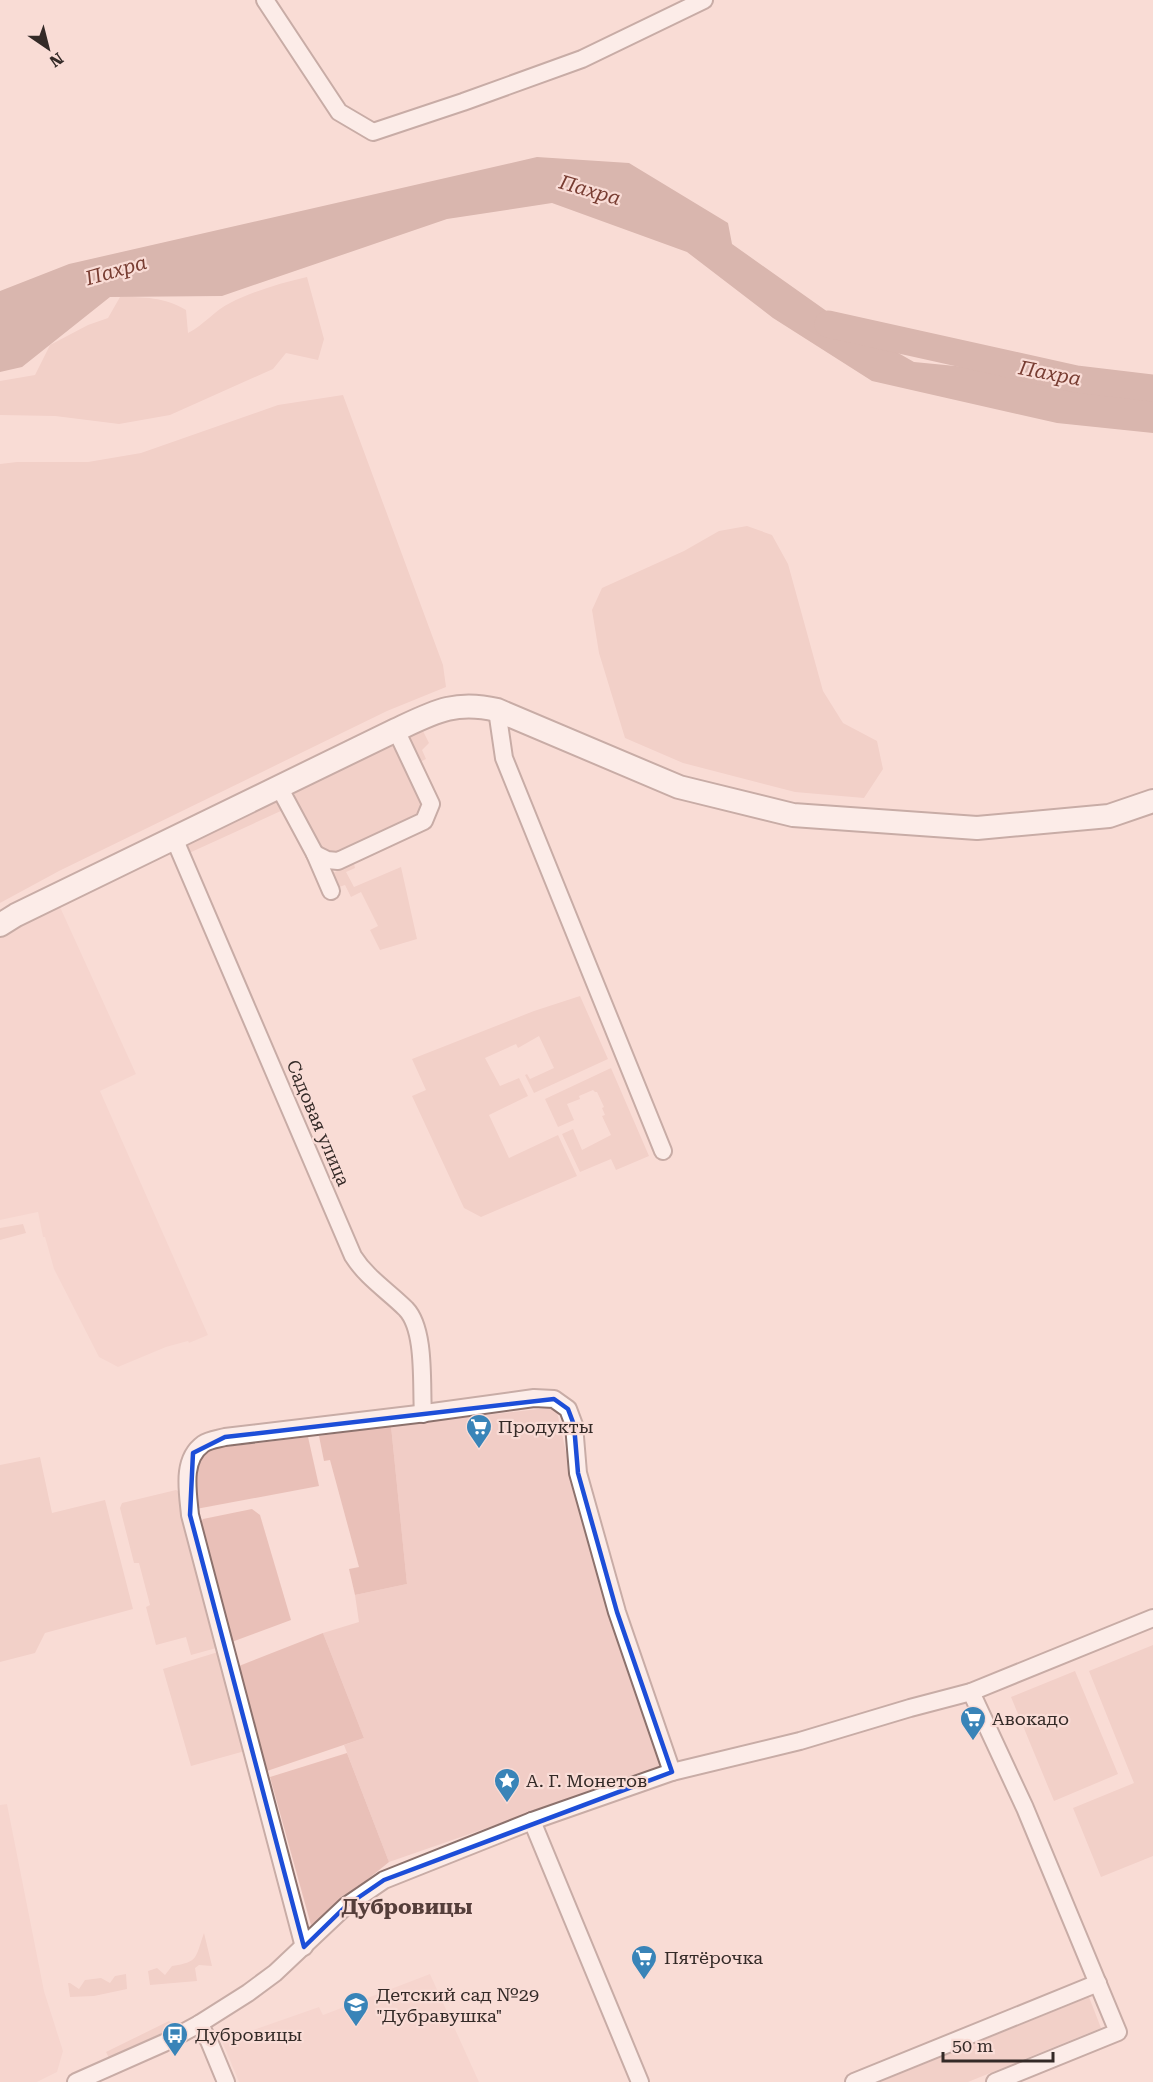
<svg xmlns="http://www.w3.org/2000/svg" width="1153" height="2082" viewBox="0 0 1153 2082" font-family="'Roboto Serif',serif">
	<rect width="100%" height="100%" fill="#f9dcd6"/>
	<!-- built -->
	<g fill="#f1cdc6">
		<polygon points="55,896 136,1074 100,1091 208,1335 189,1343 188,1341 166,1347 118,1367 99,1357 54,1269 45,1237 43,1237 38,1212 0,1220 0,925"/>
		<polygon points="556,1407 569,1466 663,1767 389,1862 344,1745 364,1738 323,1633 359,1622 355,1595 407,1584 391,1426"/>
		<polygon points="7,1804 44,1991 63,2051 57,2072 37,2082 0,2082 0,1805"/>
		<polygon points="430,1974 479,2082 239,2082 222,2041 319,2007 323,2015"/>
	</g>
	<!-- green -->
	<g fill="#e9c0b8">
		<path d="M 307,277 L 324,339 L 318,360 L 286,353 L 273,369 L 170,415 L 119,424 L 55,416 L 0,415 L 0,381 L 35,375 L 50,345 L 88,325 L 108,318 L 120,297 C 143,297 165,297 186,310 L 188,333 C 204,325 215,310 230,303 C 254,291 281,283 307,277 Z"/>
		<polygon points="343,395 443,665 446,687 387,711 59,871 0,903 0,464 17,462 88,462 141,453 278,405"/>
		<polygon points="747,526 772,535 788,564 823,691 843,723 877,741 883,769 864,798 795,792 683,763 625,738 599,653 592,610 602,588 684,551 719,531"/>
		<polygon points="421,727 429,743 422,750 426,759 418,763 408,741 408,735"/>
		<polygon points="394,745 401,753 429,812 327,860 294,801 295,792 301,785 382,746"/>
		<polygon points="274,802 280,804 283,810 187,854 186,848 188,841"/>
		<polygon points="354,864 355,868 346,872 354,887 401,867 417,939 380,950 370,930 378,926 361,892 351,897 345,885 336,888 330,874"/>
		<polygon points="580,996 608,1059 534,1093 525,1075 527,1074 530,1079 554,1068 539,1036 518,1048 516,1044 485,1058 500,1086 519,1078 528,1096 489,1115 509,1158 558,1135 577,1176 481,1217 464,1208 412,1096 426,1090 412,1059 534,1011"/>
		<polygon points="611,1068 649,1156 616,1170 611,1159 580,1172 562,1134 573,1129 582,1150 611,1135 602,1116 605,1115 602,1108 604,1107 597,1092 595,1092 593,1090 579,1096 580,1099 567,1104 574,1120 558,1127 545,1099"/>
		<polygon points="23,1224 26,1233 0,1240 0,1228"/>
		<polygon points="391,1426 407,1584 355,1595 349,1569 359,1567 330,1460 324,1461 319,1436"/>
		<polygon points="308,1437 319,1486 196,1509 194,1485 198,1457 207,1449"/>
		<polygon points="40,1457 52,1513 105,1500 133,1609 45,1633 35,1653 0,1662 0,1465"/>
		<polygon points="176,1490 181,1493 220,1647 191,1655 186,1637 156,1645 146,1607 150,1605 139,1563 134,1563 120,1508 122,1503"/>
		<polygon points="252,1509 260,1515 291,1620 229,1643 198,1527 203,1519"/>
		<polygon points="323,1633 364,1738 267,1771 239,1666"/>
		<polygon points="1153,1645 1153,1856 1101,1877 1073,1808 1134,1783 1089,1671"/>
		<polygon points="218,1652 245,1751 191,1766 163,1669"/>
		<polygon points="1075,1671 1118,1774 1054,1801 1011,1697"/>
		<polygon points="347,1753 389,1862 311,1925 270,1777"/>
		<path d="M 204,1933 L 212,1966 L 199,1965 L 195,1968 L 197,1981 L 150,1985 L 148,1971 L 157,1968 L 165,1975 L 172,1966 C 199,1962 195,1958 204,1933 Z"/>
		<polygon points="126,1974 127,1989 94,1996 70,1997 68,1983 70,1983 79,1989 85,1980 101,1978 110,1983 115,1976"/>
		<polygon points="1089,1997 1101,2028 968,2082 880,2082"/>
		<polygon points="169,2021 173,2024 170,2032 110,2060 106,2052"/>
	</g>
	<!-- water -->
	<polygon fill="#b1877e" points="537,157 629,163 728,223 732,244 835,317 914,362 1153,385 1153,433 1057,423 872,381 773,318 687,252 552,203 447,219 222,296 110,297 22,367 0,372 0,291 69,264"/>
	<g fill="none" stroke-linecap="round" stroke-linejoin="round">
		<!-- river -->
		<polyline stroke="#b1877e" stroke-width="27" points="828,324 1076,379 1153,388"/>
		<defs>
			<g id="minor">
				<polyline points="265,0 339,112 373,132 463,102 582,59 704,0"/>
				<polyline points="497,710 504,758 663,1151"/>
				<polyline points="279,787 315,854 331,891"/>
				<path d="M 174,838 L 353,1256 C 367,1278 388,1291 406,1309 C 426,1330 421,1385 423,1414"/>
				<polyline points="315,854 327,860 338,861 424,821 431,804 396,730"/>
				<polyline points="971,1692 1025,1808 1118,2032 995,2082"/>
				<polyline points="532,1821 640,2082"/>
				<path d="M 304,1947 L 190,1515 C 188,1492 181,1460 203,1444 C 209,1440 218,1439 225,1437 L 418,1414 L 534,1398 L 554,1399 L 568,1409 L 574,1425 L 578,1473 L 617,1612 L 672,1772"/>
				<polyline points="199,2024 209,2041 226,2082"/>
				<polyline points="76,2082 164,2043 199,2024 248,1993 275,1973 346,1906 384,1880 532,1821 672,1772 800,1741 910,1708 971,1692 1153,1618"/>
				<polyline points="854,2082 1098,1983"/>
			</g>
			<path id="secondary" d="M 0,925 L 16,915 L 396,730 C 434,712 455,700 497,710 L 679,787 L 793,815 L 977,828 L 1109,816 L 1153,801"/>
		</defs>
		<!-- minor casing -->
		<use href="#minor" stroke="#8c726d" stroke-width="20"/>
		<!-- secondary casing -->
		<use href="#secondary" stroke="#8c726d" stroke-width="26"/>
		<!-- minor -->
		<use href="#minor" stroke="#fff" stroke-width="16"/>
		<!-- secondary -->
		<use href="#secondary" stroke="#fff" stroke-width="22"/>
	</g>
	<!-- marked area -->
	<path d="M0 0H1153V2082H0ZM 554,1399 L 568,1409 L 574,1425 L 578,1473 L 617,1612 L 672,1772 L 384,1880 L 346,1906 L 304,1947 L 190,1515 L 193,1453 L 225,1437 Z" fill="#f9dcd6" fill-opacity=".55" fill-rule="evenodd"/>
	<path fill="none" stroke="#1d4ed8" stroke-width="4.5" stroke-linejoin="round" d="M 554,1399 L 568,1409 L 574,1425 L 578,1473 L 617,1612 L 672,1772 L 384,1880 L 346,1906 L 304,1947 L 190,1515 L 193,1453 L 225,1437 Z"/>
	<!-- icons -->
	<defs>
		<symbol id="supermarket-pin" viewBox="-11 -11 22 30"><path d="M0 17L-7.5 6A9.5 9.5 0 1 1 7.5 6Z" fill="#3984b8" stroke="#f9dcd6"/><path d="M-6-5.5h2.5l.6 2H6L4.5 2H-2.5L-4.4-4H-6ZM-1.5 3.2a1.3 1.3 0 1 0 .1 0ZM3 3.2a1.3 1.3 0 1 0 .1 0Z" fill="#fff"/></symbol>
		<symbol id="sight-pin" viewBox="-11 -11 22 30"><path d="M0 17L-7.5 6A9.5 9.5 0 1 1 7.5 6Z" fill="#3984b8" stroke="#f9dcd6"/><path d="M0-6L1.8-2.2L6-1.7L2.9 1.2L3.7 5.4L0 3.3L-3.7 5.4L-2.9 1.2L-6-1.7L-1.8-2.2Z" fill="#fff"/></symbol>
		<symbol id="school-pin" viewBox="-11 -11 22 30"><path d="M0 17L-7.5 6A9.5 9.5 0 1 1 7.5 6Z" fill="#3984b8" stroke="#f9dcd6"/><path d="M0-5L7-2L0 1L-7-2ZM-4 1L0 2.5L4 1V4Q0 6-4 4Z" fill="#fff"/></symbol>
		<symbol id="bus-pin" viewBox="-11 -11 22 30"><path d="M0 17L-7.5 6A9.5 9.5 0 1 1 7.5 6Z" fill="#3984b8" stroke="#f9dcd6"/><path d="M-5-6H5V4H4V6H2V4H-2V6H-4V4H-5ZM-3.5-4V0h7V-4ZM-3.5 1.2v1.5H-2V1.2ZM2 1.2v1.5H3.5V1.2Z" fill="#fff"/></symbol>
	</defs>
	<g fill-rule="evenodd">
		<use href="#supermarket-pin" x="464" y="1412" width="30" height="40"/>
		<use href="#supermarket-pin" x="958" y="1704" width="30" height="40"/>
		<use href="#sight-pin" x="492" y="1766" width="30" height="40"/>
		<use href="#supermarket-pin" x="629" y="1943" width="30" height="40"/>
		<use href="#school-pin" x="341" y="1990" width="30" height="40"/>
		<use href="#bus-pin" x="160" y="2020" width="30" height="40"/>
	</g>
	<g text-anchor="middle" stroke-width="4.5" stroke-linejoin="round" paint-order="stroke">
		<!-- street labels -->
		<g font-size="18" fill="#342a27" stroke="#f9dcd6">
			<text transform="translate(318 1123) rotate(67)" y="6">Садовая улица</text>
		</g>
		<!-- poi labels -->
		<g font-size="18" fill="#342a27" stroke="#f9dcd6" text-anchor="start">
			<text x="498" y="1433">Продукты</text>
			<text x="992" y="1725">Авокадо</text>
			<text x="526" y="1787">А. Г. Монетов</text>
			<text x="664" y="1964">Пятёрочка</text>
			<text x="376" y="2001">Детский сад №29<tspan x="376" dy="21">"Дубравушка"</tspan></text>
			<text x="195" y="2041">Дубровицы</text>
		</g>
		<!-- water labels -->
		<g font-size="20" font-style="italic" fill="#783d32" stroke="#f9dcd6">
			<text transform="translate(590 190) rotate(16)" y="7">Пахра</text>
			<text transform="translate(116 270) rotate(-16)" y="7">Пахра</text>
			<text transform="translate(1050 373) rotate(11)" y="7">Пахра</text>
		</g>
		<!-- quarter labels -->
		<g font-size="21" font-weight="bold" fill="#553e3a" stroke="#f9dcd6">
			<text x="407" y="1914">Дубровицы</text>
		</g>
	</g>
	<!-- north arrow -->
	<g transform="translate(48 48) rotate(145)" stroke="#f9dcd6" stroke-width="4.5" paint-order="stroke">
	<path d="M0-4.5L10 22L0 15L-10 22Z" fill="#342a27"/>
	<text y="-9" font-size="16" font-weight="bold" text-anchor="middle" fill="#342a27">N</text>
	</g>
	<!-- scale -->
	<path d="M943 2052v9h110v-9" fill="none" stroke="#342a27" stroke-width="3"/>
	<text x="952" y="2052" font-size="18" fill="#342a27" stroke="#f9dcd6" stroke-width="4.5" paint-order="stroke">50 m</text>
</svg>
